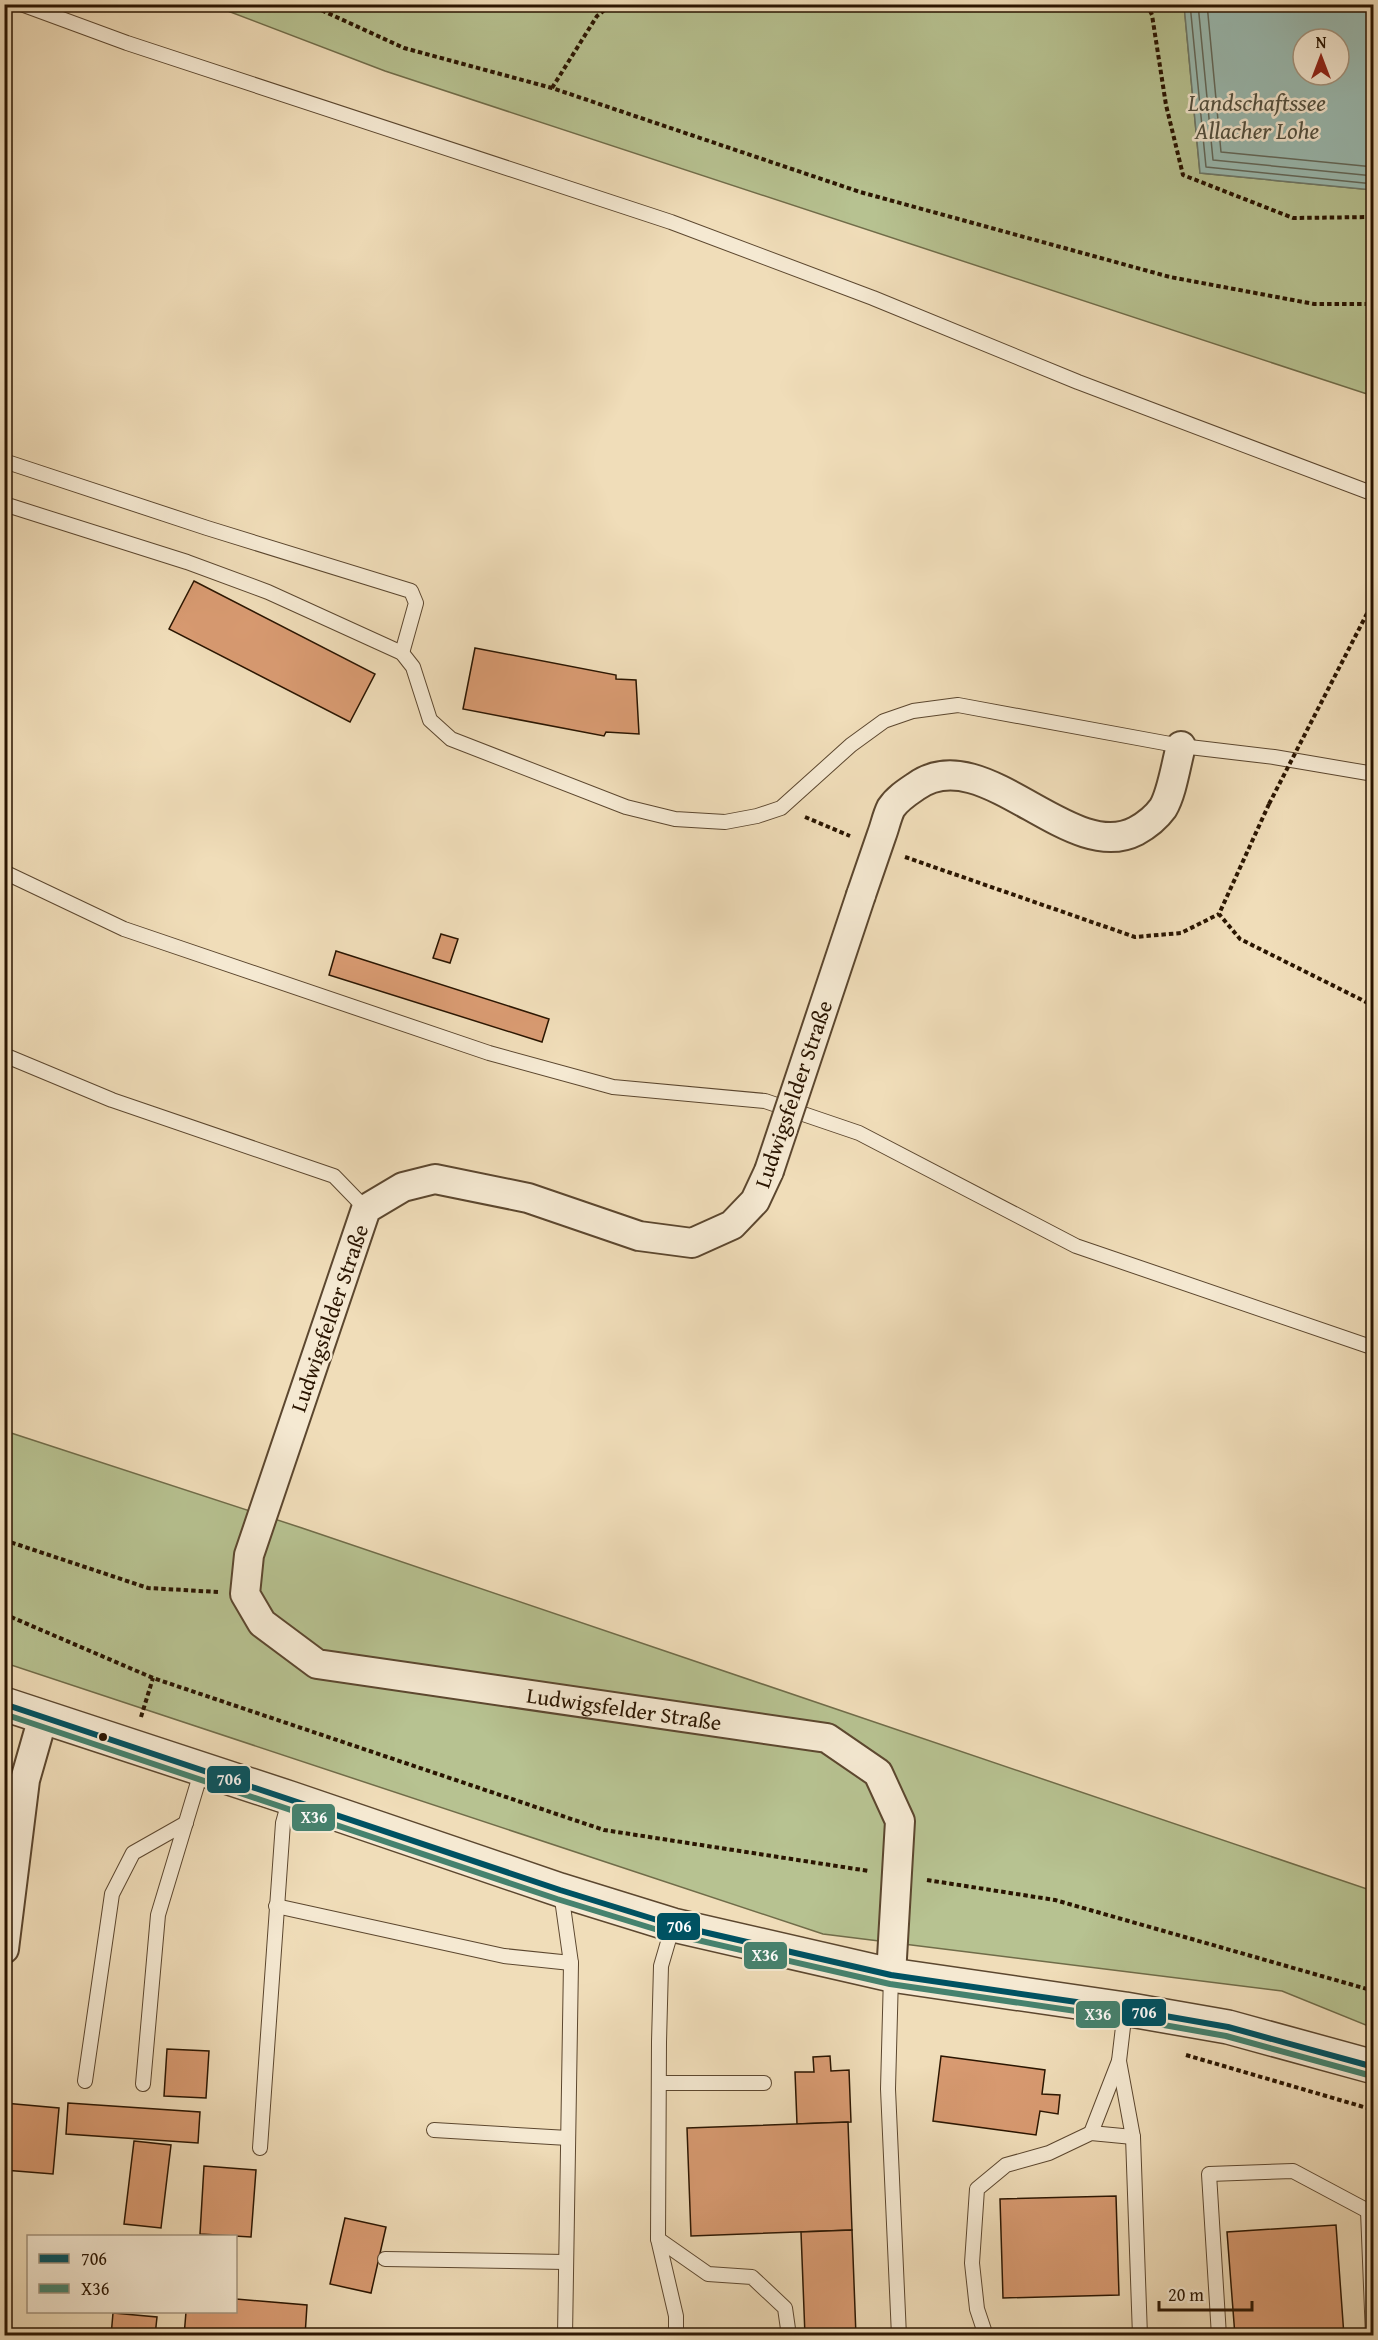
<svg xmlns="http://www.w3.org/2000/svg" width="1378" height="2340" viewBox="0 0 1378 2340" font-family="'Gentium Book Plus',serif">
	<rect width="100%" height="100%" fill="#f0ddb9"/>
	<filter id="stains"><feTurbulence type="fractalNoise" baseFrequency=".00333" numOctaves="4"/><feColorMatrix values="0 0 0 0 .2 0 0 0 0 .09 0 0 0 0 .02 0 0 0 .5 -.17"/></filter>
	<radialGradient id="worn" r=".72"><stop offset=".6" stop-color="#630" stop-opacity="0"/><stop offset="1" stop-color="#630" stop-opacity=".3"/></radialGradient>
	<!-- green -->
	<g fill="#b7c291" stroke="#706c49" stroke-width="1.5">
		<polygon points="212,5 1184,5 1200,173 1373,190 1373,396 385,71"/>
		<polygon points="5,1431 302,1528 1373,1891 1373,2028 1282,1991 823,1934 5,1663"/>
	</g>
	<!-- water -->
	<path fill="#9abbb2" stroke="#6d796b" stroke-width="1.5" fill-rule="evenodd" d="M 1184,5 L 1373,5 L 1373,190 L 1200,173 ZM 1303,39 L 1339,39 L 1339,75 L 1303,75 Z"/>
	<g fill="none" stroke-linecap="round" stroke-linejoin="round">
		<!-- shore -->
		<g stroke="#62685a" stroke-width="1.5">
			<polyline points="1190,4 1206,167 1374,184"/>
			<polyline points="1198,4 1213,160 1374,176"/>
			<polyline points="1207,4 1221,152 1374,167"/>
		</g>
	</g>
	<!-- building -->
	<g fill="#d99b72" stroke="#2a1501" stroke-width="1.5">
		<polygon points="194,581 375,674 350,722 169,629"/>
		<polygon points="475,648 616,675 616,679 636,680 639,734 606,732 604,736 463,709"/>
		<polygon points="441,934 458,939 450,963 433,958"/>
		<polygon points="336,951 549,1019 542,1042 329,975"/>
		<polygon points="167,2049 209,2051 206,2098 164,2096"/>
		<polygon points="830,2056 831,2071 849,2070 851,2122 797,2124 795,2072 814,2072 813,2057"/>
		<polygon points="941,2056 1045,2070 1042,2094 1060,2095 1058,2114 1040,2111 1036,2135 933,2121"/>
		<polygon points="4,2103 59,2108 53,2174 4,2170"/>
		<polygon points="68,2103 200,2112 198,2143 66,2134"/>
		<polygon points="848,2122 852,2230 691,2236 687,2128"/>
		<polygon points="134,2141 171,2145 161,2228 124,2224"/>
		<polygon points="204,2166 256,2170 251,2237 200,2234"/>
		<polygon points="1116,2196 1119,2295 1003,2298 1000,2199"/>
		<polygon points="345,2218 386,2227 371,2293 330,2284"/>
		<polygon points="1336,2225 1344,2336 1235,2336 1227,2232"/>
		<polygon points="852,2230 856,2336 805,2336 801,2232"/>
		<polygon points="236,2299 307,2305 305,2336 184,2336 186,2312 236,2312"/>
		<polygon points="113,2313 157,2317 155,2336 111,2336"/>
	</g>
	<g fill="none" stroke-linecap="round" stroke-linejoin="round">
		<defs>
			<g id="service">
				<polyline points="21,4 127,43 671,222 873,298 1078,382 1374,494"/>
				<polyline points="4,461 207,528 411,591 416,603 402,653"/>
				<polyline points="4,504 187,562 268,592 402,653 413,667 430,720 451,739 626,807 675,819 725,822 757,816 781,808 851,745 884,721 913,711 958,705 1181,746 1274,757 1374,774"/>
				<polyline points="4,872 124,929 489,1053 613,1087 765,1101 859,1133 1076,1246 1374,1348"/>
				<polyline points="4,1055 112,1100 334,1176 366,1209"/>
				<polyline points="561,1892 571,1963 565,2336"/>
				<polyline points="276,1906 504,1956 571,1963"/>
				<polyline points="673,1925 661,1966 659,2042 658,2239 676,2316 676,2336"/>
				<polyline points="891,1975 888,2089 899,2336"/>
				<polyline points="1125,2010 1119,2061 1133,2137 1140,2336"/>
				<polyline points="85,2081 112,1894 133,1853 186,1823"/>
				<polyline points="659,2083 764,2083"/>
				<polyline points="143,2084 158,1915 202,1769"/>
				<polyline points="434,2130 568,2138"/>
				<polyline points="1091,2133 1119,2061"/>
				<polyline points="260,2148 283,1823 290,1798"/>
				<polyline points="658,2239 708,2274 752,2277 785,2308 789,2336"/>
				<polyline points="385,2259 566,2262"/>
				<polyline points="986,2336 977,2309 972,2263 977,2189 1006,2165 1049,2153 1091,2133 1133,2137"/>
				<polyline points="1219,2336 1209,2174 1293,2171 1368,2211"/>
				<polyline points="1373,2336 1368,2211 1374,2205"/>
			</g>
			<g id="minor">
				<path d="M 861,895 C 868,875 875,854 882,834 C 885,826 887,816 891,808 C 897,799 906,793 915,787 C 982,737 1069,866 1136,831 C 1147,825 1155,819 1163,808 C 1172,793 1176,764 1181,746"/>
				<path id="s1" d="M 769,1171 L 755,1201 L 732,1225 L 692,1243 L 639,1236 L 528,1198 L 435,1179 L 403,1187 L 366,1209 L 249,1555 L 245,1594 L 262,1623 L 317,1664 L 827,1738 L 878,1773 L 900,1821 L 891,1975"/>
				<polyline points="4,1949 25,1780 43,1717"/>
			</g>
			<polyline id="tertiary" points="4,1704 290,1798 560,1890 673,1925 891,1975 1125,2009 1228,2027 1374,2067"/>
		</defs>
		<!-- service casing -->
		<use href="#service" stroke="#5c472f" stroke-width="16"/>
		<!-- minor casing -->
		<use href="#minor" stroke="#5c472f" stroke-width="32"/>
		<!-- tertiary casing -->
		<use href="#tertiary" stroke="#5c472f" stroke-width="36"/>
		<!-- path -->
		<g stroke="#2a1501" stroke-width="4" stroke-dasharray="4.5 3" stroke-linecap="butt">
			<polyline points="308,4 404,48 552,88 860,192 1170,277 1314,304 1374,304"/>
			<polyline points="1147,4 1152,15 1166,105 1183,175 1293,218 1374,217"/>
			<polyline points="552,88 597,16 612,4"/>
			<polyline points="1269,804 1219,914 1240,939 1374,1006"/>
			<polyline points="805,817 850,836"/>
			<polyline points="905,857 1135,937 1181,933 1219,914"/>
			<polyline points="4,1540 148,1588 218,1592"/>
			<polyline points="4,1614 153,1678 604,1830 869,1871"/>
			<polyline points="141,1717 153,1678"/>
			<polyline points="927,1880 1055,1900 1374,1991"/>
			<polyline points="1186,2055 1374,2110"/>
		</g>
		<!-- service -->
		<use href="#service" stroke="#f5e9d2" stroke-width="14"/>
		<!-- minor -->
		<use href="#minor" stroke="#f5e9d2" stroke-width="28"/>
		<!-- tertiary -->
		<use href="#tertiary" stroke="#f5e9d2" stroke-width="33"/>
		<defs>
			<polyline id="minor-bridge" points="769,1171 861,895"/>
		</defs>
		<!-- minor-bridge casing -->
		<use href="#minor-bridge" stroke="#5c472f" stroke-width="32" stroke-linecap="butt"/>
		<!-- path-bridge -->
		<polyline stroke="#2a1501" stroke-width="4" stroke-dasharray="4.5 3" stroke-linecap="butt" points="1269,804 1374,600"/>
		<!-- minor-bridge -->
		<use href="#minor-bridge" stroke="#f5e9d2" stroke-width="28"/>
		<defs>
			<polyline id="bus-1" points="4,1704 560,1890 673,1925 891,1975 1125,2009 1228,2027 1374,2067"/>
			<polyline id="bus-2" points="4,1714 557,1899 671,1934 890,1984 1124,2018 1226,2036 1372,2076"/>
		</defs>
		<!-- bus-1 casing -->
		<use href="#bus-1" stroke="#f5e9d2" stroke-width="10"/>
		<!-- bus-2 casing -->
		<use href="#bus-2" stroke="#f5e9d2" stroke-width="10"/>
		<!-- bus-1 -->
		<use href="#bus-1" stroke="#005262" stroke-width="6"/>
		<!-- bus-2 -->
		<use href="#bus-2" stroke="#46826e" stroke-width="6"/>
	</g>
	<!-- markers -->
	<circle fill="#2a1501" stroke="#f5e9d2" stroke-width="2" cx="103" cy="1737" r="5"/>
	<g text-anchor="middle" stroke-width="5" stroke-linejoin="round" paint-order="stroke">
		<!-- street labels -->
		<g font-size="22" fill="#2a1501" stroke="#f5e9d2">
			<text transform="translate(793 1094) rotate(-71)" y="8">Ludwigsfelder Straße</text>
			<text transform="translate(329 1318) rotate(-71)" y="8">Ludwigsfelder Straße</text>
			<text dy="8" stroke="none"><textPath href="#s1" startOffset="1269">Ludwigsfelder Straße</textPath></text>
		</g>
		<!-- water labels -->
		<g font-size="24" font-style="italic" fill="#514f3f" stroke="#f5e9d2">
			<text x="1257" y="111">Landschaftssee<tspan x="1257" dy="28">Allacher Lohe</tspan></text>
		</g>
	</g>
	<g stroke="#f5e9d2" stroke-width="2">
		<rect x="206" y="1765" width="45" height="29" rx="6" fill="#005262"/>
		<rect x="291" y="1803" width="45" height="29" rx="6" fill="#46826e"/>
		<rect x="656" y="1912" width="45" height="29" rx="6" fill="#005262"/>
		<rect x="743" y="1941" width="45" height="29" rx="6" fill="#46826e"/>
		<rect x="1121" y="1998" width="46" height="29" rx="6" fill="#005262"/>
		<rect x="1075" y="2000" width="46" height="29" rx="6" fill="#46826e"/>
	</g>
	<g font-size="16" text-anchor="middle" font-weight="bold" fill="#fff">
		<text x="229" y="1785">706</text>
		<text x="314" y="1823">X36</text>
		<text x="679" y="1932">706</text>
		<text x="765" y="1961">X36</text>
		<text x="1144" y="2018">706</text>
		<text x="1098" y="2020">X36</text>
	</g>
	<!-- margin -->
	<rect width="1378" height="2340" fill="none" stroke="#f0ddb9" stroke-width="24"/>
	<rect x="6" y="6" width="1366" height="2328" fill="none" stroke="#2a1501" stroke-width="3"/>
	<rect x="12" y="12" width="1354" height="2316" fill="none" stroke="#2a1501" stroke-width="1.5"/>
	<!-- legend -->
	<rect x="27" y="2235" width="210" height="78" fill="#f5e9d2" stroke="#a4947e" stroke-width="1.5"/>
	<rect x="39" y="2254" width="30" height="9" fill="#005262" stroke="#a4947e" stroke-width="1.5"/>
	<text x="81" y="2265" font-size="18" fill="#2a1501">706</text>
	<rect x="39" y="2284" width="30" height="9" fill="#46826e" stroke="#a4947e" stroke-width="1.5"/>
	<text x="81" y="2295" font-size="18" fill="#2a1501">X36</text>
	<!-- north arrow -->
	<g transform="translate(1321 57)"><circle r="28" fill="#f5e9d2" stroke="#a4947e" stroke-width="1.5"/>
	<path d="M0-4.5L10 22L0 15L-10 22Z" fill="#8f2418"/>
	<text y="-9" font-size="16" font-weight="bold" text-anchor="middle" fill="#2a1501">N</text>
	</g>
	<!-- scale -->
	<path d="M1159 2301v9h93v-9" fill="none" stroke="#2a1501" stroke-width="3"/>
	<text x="1168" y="2301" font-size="18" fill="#2a1501" stroke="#f5e9d2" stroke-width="4.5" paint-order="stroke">20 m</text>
	<rect width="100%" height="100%" filter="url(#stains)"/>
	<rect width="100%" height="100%" fill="url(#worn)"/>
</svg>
